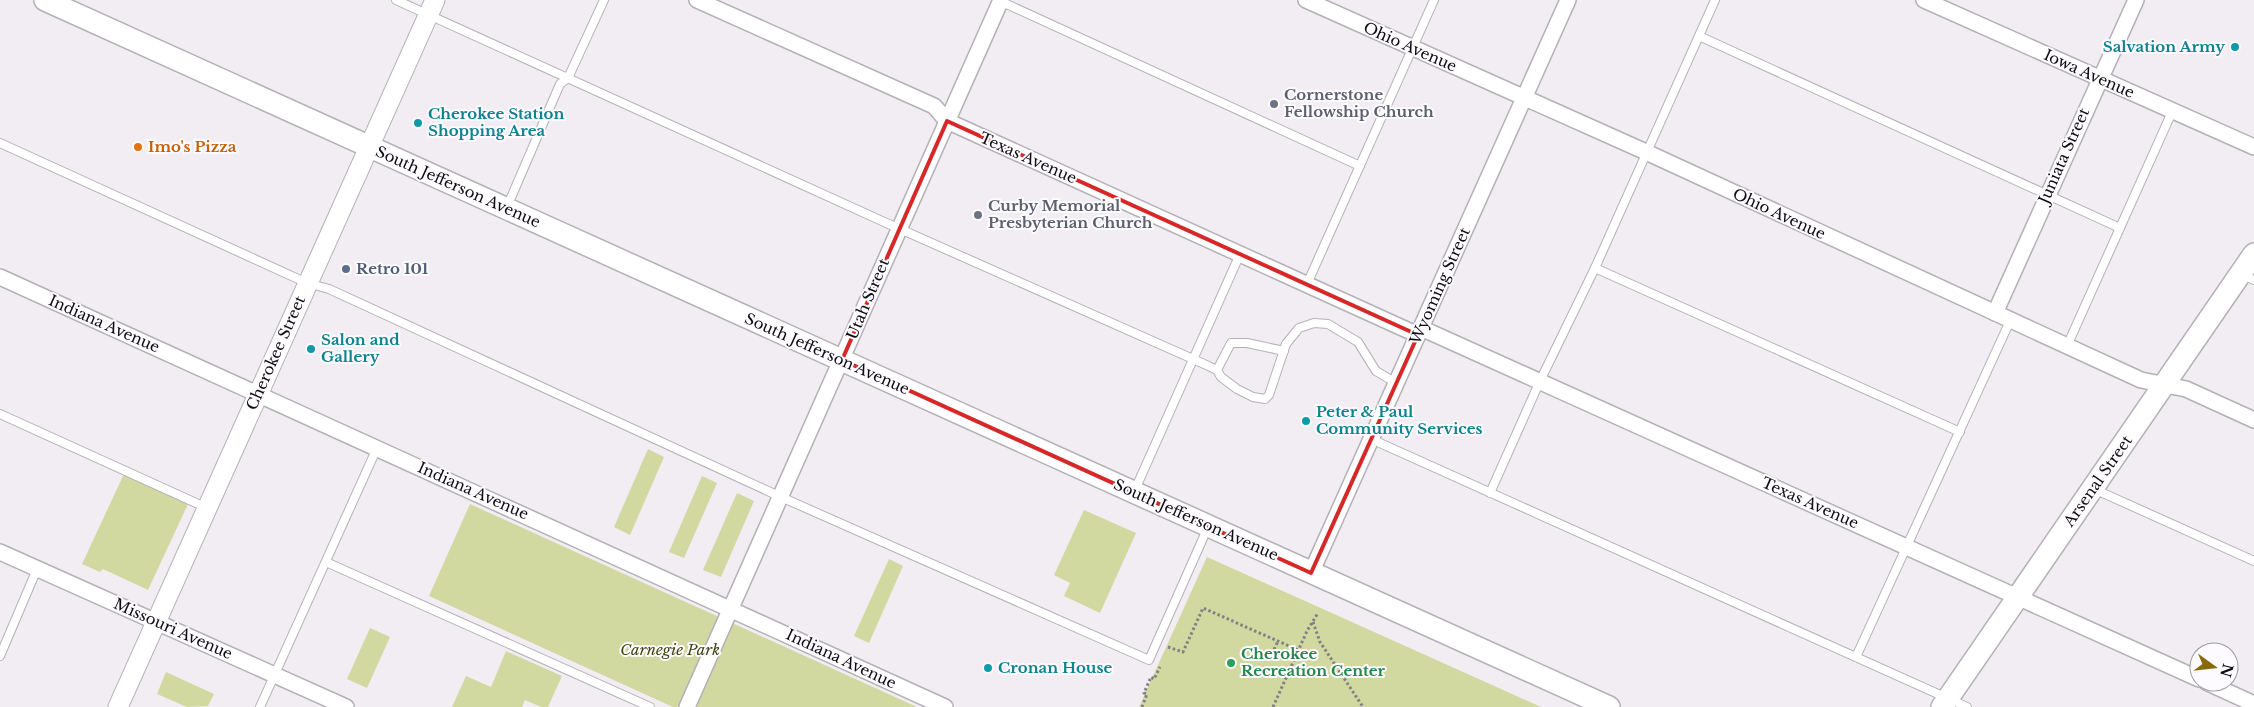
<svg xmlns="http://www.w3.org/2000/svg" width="2254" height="707" viewBox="0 0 2254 707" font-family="'Libre Baskerville',serif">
	<rect width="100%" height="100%" fill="#f1edf3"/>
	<!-- green -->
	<g fill="#d1d9a0">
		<polygon points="648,449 664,457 630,535 614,527"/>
		<polygon points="124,474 188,504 148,590 103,569 100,572 82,564"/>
		<polygon points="702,476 717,483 684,558 669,552"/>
		<polygon points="737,493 754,501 721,577 703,570"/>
		<polygon points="470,504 917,707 673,707 429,596"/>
		<polygon points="1084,510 1136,533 1100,613 1064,596 1070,583 1054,575"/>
		<polygon points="1207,557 1541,707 1139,707"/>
		<polygon points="889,559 903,566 869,643 854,636"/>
		<polygon points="370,628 390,637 367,688 347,679"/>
		<polygon points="506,651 562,676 548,707 541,707 525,700 522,707 452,707 466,676 491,687"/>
		<polygon points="166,672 214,694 208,706 187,707 157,694"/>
	</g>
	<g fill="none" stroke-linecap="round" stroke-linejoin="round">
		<defs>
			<g id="service">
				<polyline points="396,0 882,221 1202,363 1217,370 1221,377 1237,389 1253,397 1265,399 1269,395 1286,344 1299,328 1314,323 1328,324 1358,342 1376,371 1396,383"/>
				<polyline points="1000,1 1360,166"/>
				<polyline points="1699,36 2120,228"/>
				<polyline points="0,143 307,283 329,289 781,497 1149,660 1208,527"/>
				<polyline points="507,207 560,84 568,78 604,0"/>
				<polyline points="1595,268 1960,432"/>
				<polyline points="2242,275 2254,280"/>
				<polyline points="1307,284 1434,0"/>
				<polyline points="2067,346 2172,112"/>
				<polyline points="1217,370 1231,343 1247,343 1284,351"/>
				<polyline points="0,414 207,508"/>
				<polyline points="1371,439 1967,707"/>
				<polyline points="2094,489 2254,561"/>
				<polyline points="1134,492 1240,254"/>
				<polyline points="1490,493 1540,381 1595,268 1715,0"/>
				<polyline points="326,562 650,707"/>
				<polyline points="0,656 37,569"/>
				<polyline points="1856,657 2010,321"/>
				<polyline points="260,707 377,448"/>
			</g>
			<g id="minor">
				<polyline points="697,0 934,106 947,121 1418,335"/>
				<polyline points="1306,0 1646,152 2141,380 2186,389 2254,420"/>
				<polyline points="1924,0 2254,147"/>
				<polyline points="0,277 945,707"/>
				<polyline points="1995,313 2136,0"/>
				<polyline points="1421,328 2199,679"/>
				<polyline points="0,552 346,707"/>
				<polyline points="1311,573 1568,0"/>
				<polyline points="2206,682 2254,704"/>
				<polyline points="687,707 1001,0"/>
			</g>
			<polyline id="tertiary" points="118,707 435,0"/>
			<g id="secondary">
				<polyline points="45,0 1609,707"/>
				<polyline points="1942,707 2254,254"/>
			</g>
		</defs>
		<!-- service casing -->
		<use href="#service" stroke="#b4b1b6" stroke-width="10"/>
		<!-- minor casing -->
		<use href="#minor" stroke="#b4b1b6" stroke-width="18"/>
		<!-- tertiary casing -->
		<use href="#tertiary" stroke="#b4b1b6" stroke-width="21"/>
		<!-- secondary casing -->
		<use href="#secondary" stroke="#b4b1b6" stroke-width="24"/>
		<!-- path -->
		<g stroke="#828084" stroke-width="3" stroke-dasharray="2.5 2.5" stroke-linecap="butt">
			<polyline points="1313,622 1320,642 1363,707"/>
			<polyline points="1168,647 1183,652 1203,608 1298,650"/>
			<polyline points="1272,654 1278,641"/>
			<polyline points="1142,707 1147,694 1144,693 1151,677 1154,679 1160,667"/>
			<polyline points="1273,707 1307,631 1318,613"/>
		</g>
		<!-- service -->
		<use href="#service" stroke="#fff" stroke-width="8"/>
		<!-- minor -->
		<use href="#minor" stroke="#fff" stroke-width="15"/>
		<!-- tertiary -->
		<use href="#tertiary" stroke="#fff" stroke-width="19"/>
		<!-- secondary -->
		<use href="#secondary" stroke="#fff" stroke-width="21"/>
	</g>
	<!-- marked area -->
	<path fill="none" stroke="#d62828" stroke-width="4" stroke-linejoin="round" d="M 947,121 L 1418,335 L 1311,573 L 842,360 Z"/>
	<!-- markers -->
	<g fill="#0f9aa8" stroke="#fdfbff" stroke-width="2">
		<circle cx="2235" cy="47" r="5"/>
		<circle cx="418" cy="123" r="5"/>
		<circle cx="311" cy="349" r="5"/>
		<circle cx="1306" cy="421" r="5"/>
		<circle cx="988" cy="668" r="5"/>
	</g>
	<g fill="#6b7280" stroke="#fdfbff" stroke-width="2">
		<circle cx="1274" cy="104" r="5"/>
		<circle cx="978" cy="215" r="5"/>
	</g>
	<circle fill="#e8710a" stroke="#fdfbff" stroke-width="2" cx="138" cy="147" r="5"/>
	<circle fill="#5c6f8a" stroke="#fdfbff" stroke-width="2" cx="346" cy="269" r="5"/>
	<circle fill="#2e9e5b" stroke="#fdfbff" stroke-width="2" cx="1231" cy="663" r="5"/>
	<g text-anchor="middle" stroke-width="4" stroke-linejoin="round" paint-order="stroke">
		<!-- street labels -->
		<g font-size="15" fill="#0e0d0f" stroke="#fdfbff">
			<text transform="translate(1410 47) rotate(24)" y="5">Ohio Avenue</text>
			<text transform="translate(2089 74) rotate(24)" y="5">Iowa Avenue</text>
			<text transform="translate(2064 156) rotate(-66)" y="5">Juniata Street</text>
			<text transform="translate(1028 158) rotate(24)" y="5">Texas Avenue</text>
			<text transform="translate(458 187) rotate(24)" y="5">South Jefferson Avenue</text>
			<text transform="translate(1779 214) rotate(25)" y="5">Ohio Avenue</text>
			<text transform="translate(1440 286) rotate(-66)" y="5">Wyoming Street</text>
			<text transform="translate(868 299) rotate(-67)" y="5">Utah Street</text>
			<text transform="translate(104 324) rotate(24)" y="5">Indiana Avenue</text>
			<text transform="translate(276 353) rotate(-66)" y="5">Cherokee Street</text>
			<text transform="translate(827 354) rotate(24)" y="5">South Jefferson Avenue</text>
			<text transform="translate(2098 481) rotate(-55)" y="5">Arsenal Street</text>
			<text transform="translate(473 491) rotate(24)" y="5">Indiana Avenue</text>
			<text transform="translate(1810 503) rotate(24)" y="5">Texas Avenue</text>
			<text transform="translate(1196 520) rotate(24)" y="5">South Jefferson Avenue</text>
			<text transform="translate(173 629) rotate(24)" y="5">Missouri Avenue</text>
			<text transform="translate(841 659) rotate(25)" y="5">Indiana Avenue</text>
		</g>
		<!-- culture labels -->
		<g font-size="15" font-weight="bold" fill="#0d838f" stroke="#fdfbff" text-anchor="start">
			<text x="2225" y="52" text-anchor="end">Salvation Army</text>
			<text x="428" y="119">Cherokee Station<tspan x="428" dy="17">Shopping Area</tspan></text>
			<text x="321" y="345">Salon and<tspan x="321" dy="17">Gallery</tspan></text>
			<text x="1316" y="417">Peter &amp; Paul<tspan x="1316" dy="17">Community Services</tspan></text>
			<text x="998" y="673">Cronan House</text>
		</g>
		<!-- worship labels -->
		<g font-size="15" font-weight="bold" fill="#5b616d" stroke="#fdfbff" text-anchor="start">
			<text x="1284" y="100">Cornerstone<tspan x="1284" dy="17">Fellowship Church</tspan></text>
			<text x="988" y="211">Curby Memorial<tspan x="988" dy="17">Presbyterian Church</tspan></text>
		</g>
		<!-- food labels -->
		<g font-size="15" font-weight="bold" fill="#c56008" stroke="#fdfbff" text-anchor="start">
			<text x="148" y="152">Imo's Pizza</text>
		</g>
		<!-- service labels -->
		<g font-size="15" font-weight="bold" fill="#4e5e75" stroke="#fdfbff" text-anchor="start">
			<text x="356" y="274">Retro 101</text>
		</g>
		<!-- park labels -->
		<g font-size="15" font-style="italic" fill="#40450e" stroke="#fdfbff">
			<text x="670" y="655">Carnegie Park</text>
		</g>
		<!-- leisure labels -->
		<g font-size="15" font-weight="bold" fill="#27864d" stroke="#fdfbff" text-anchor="start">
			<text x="1241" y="659">Cherokee<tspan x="1241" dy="17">Recreation Center</tspan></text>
		</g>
	</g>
	<!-- north arrow -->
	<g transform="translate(2214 667) rotate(105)"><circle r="24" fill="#fdfbff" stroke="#9d9c9f"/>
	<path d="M0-4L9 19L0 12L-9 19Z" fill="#886b09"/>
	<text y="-8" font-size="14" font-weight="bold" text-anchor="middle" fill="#0e0d0f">N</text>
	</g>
</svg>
